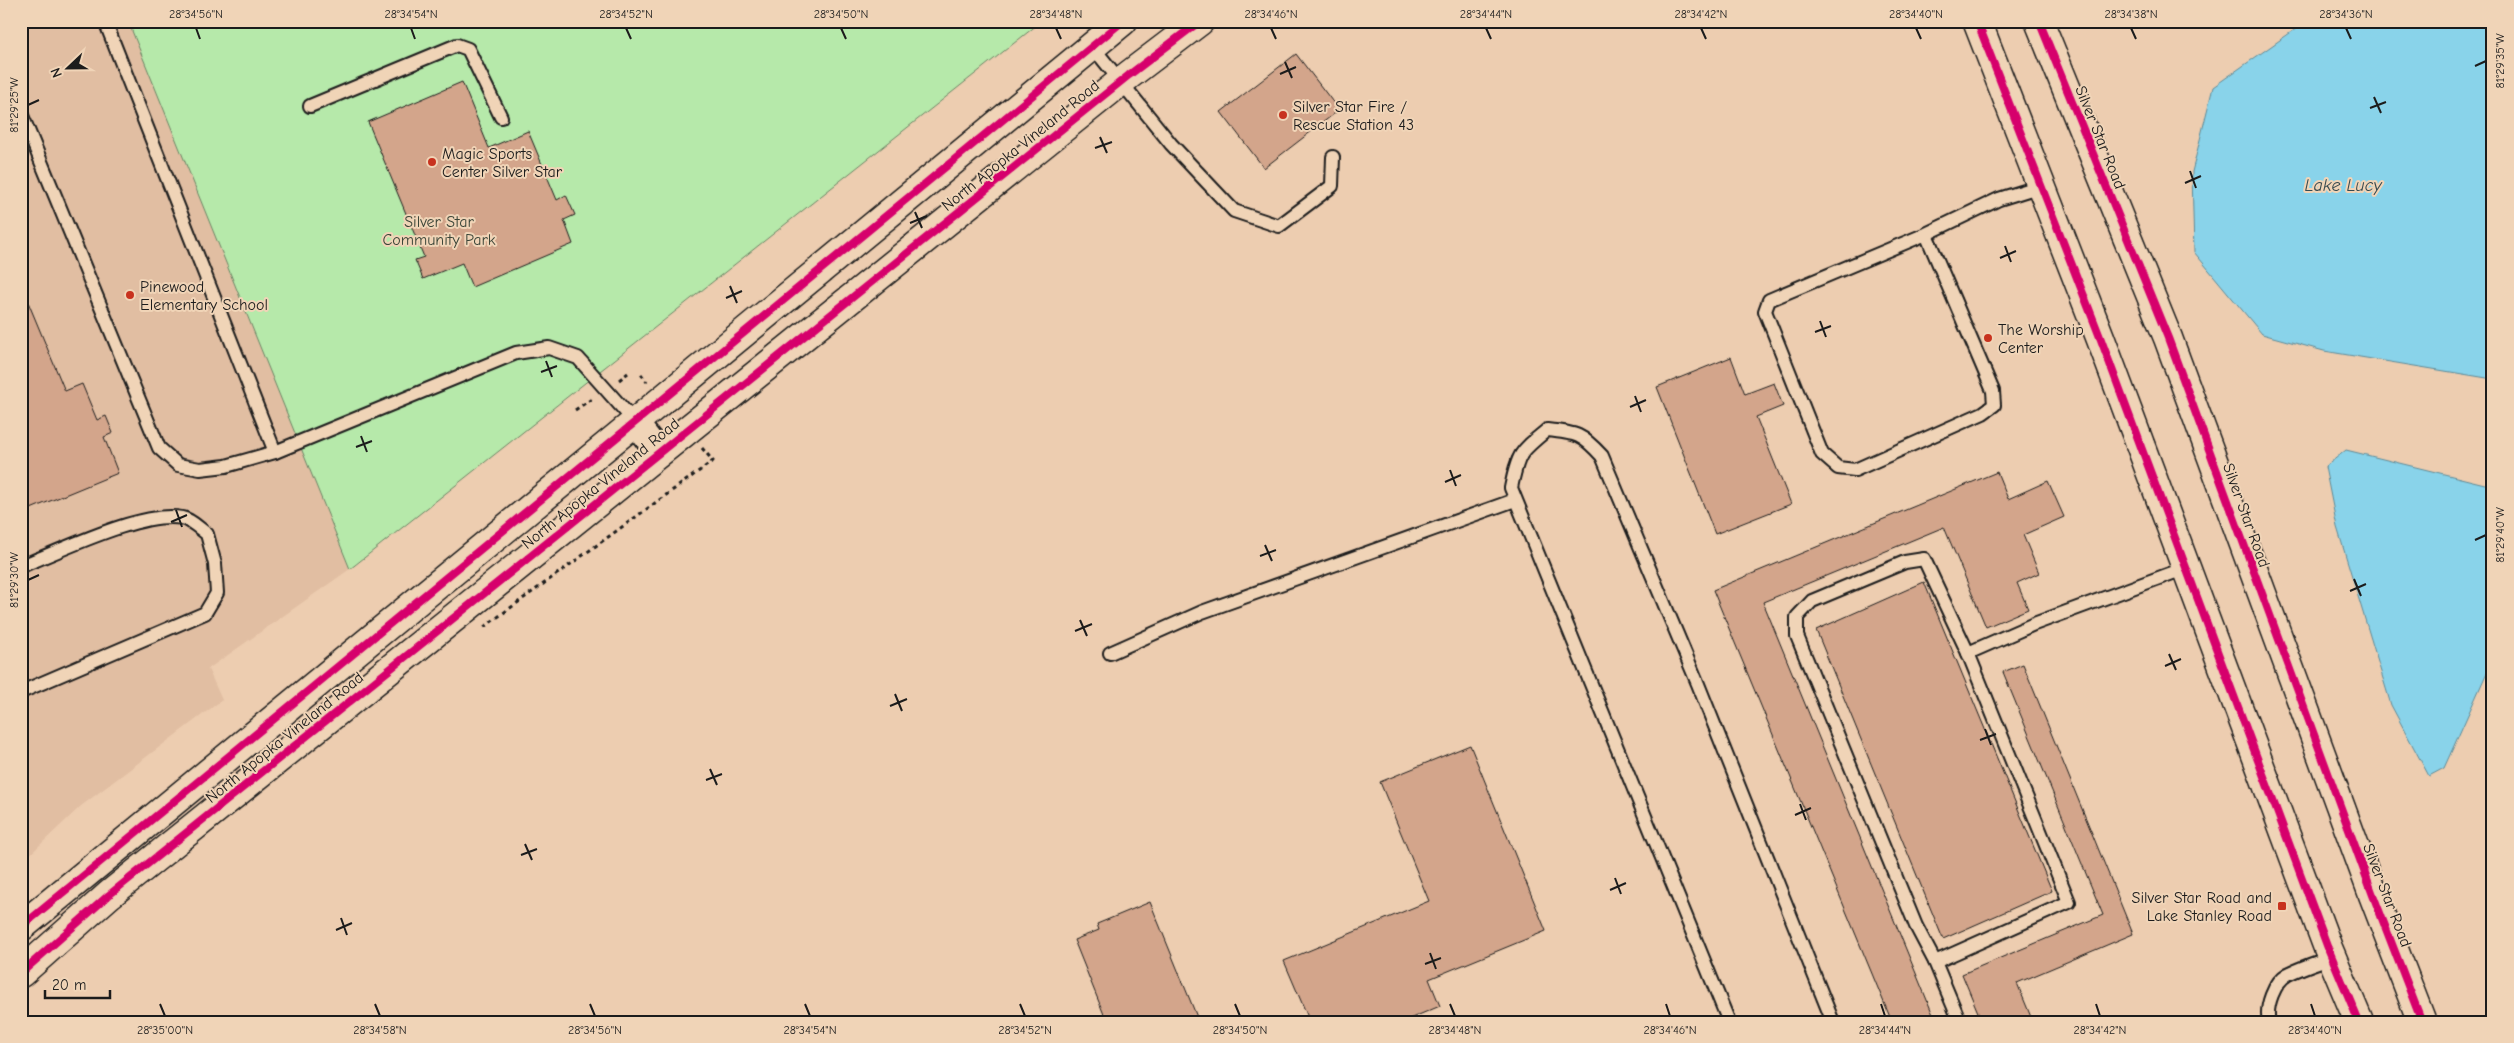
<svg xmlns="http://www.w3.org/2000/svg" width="2514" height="1043" viewBox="0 0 2514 1043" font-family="'Comic Neue',sans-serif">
	<rect width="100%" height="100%" fill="#edcdb0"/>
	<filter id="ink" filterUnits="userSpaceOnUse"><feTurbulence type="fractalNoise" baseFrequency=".02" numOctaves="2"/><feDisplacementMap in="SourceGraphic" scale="10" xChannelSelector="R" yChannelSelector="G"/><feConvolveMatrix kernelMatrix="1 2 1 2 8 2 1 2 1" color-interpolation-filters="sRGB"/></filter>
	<g filter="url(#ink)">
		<!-- built -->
		<polygon fill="#e1bea2" points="21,21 128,21 350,569 208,669 222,700 81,806 21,863"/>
		<!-- green -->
		<polygon fill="#b6e9aa" stroke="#698263" points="128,21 1042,21 350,569"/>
		<!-- water -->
		<g fill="#89d3ea" stroke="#5d8a98">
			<polygon points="2307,21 2493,21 2493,379 2324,351 2262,334 2194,252 2192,172 2213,87"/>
			<polygon points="2346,450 2493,486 2493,659 2444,768 2429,776 2391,705 2337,527 2325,467"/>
		</g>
		<!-- building -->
		<g fill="#d3a58b" stroke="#1c1c1c">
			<polygon points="1296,54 1339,110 1264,168 1221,112"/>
			<polygon points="462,82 489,148 528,131 557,200 566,195 575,215 564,220 573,244 472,287 462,263 423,279 415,260 424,257 368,122"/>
			<polygon points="21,285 65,391 82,384 97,420 106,416 113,433 104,437 118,473 21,513"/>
			<polygon points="1731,357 1745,394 1774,383 1783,406 1756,417 1791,504 1715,534 1657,387"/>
			<polygon points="1997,472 2008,499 2048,481 2064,517 2023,535 2039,573 2017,583 2028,609 1986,627 1944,527 1763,602 1936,1022 1892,1022 1713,590"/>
			<polygon points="1924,582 2052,891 1943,939 1816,630"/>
			<polygon points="2023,664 2133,934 2017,983 2033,1022 1982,1022 1962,974 2103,915 2003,672"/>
			<polygon points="1470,745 1546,931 1429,979 1440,1006 1402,1022 1310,1022 1284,961 1429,901 1380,782"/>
			<polygon points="1150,902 1199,1022 1107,1022 1074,940 1099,930 1097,924"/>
		</g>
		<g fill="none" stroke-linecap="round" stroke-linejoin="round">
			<defs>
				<g id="lane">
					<polyline points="105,21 275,452"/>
					<polyline points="1092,46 1171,144 1234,211 1279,226 1332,186 1333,157"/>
					<polyline points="310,106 457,45 468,49 501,117"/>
					<polyline points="21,113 159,448 178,465 200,469 226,466 275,452 516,353 549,348 578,358 634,421"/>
					<polyline points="1926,234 1993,391 1994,405 1983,413 1855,470 1838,468 1822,454 1765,311 1769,300 1926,234 1999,199 2041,186"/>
					<path d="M 21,566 C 61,551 142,510 182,518 C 190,519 200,529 207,534 L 215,564 L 217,593 L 205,613 L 21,692"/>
					<polyline points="1110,653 1202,612 1515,500"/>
					<polyline points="1935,962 1916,926 1797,636 1797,617 1812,601 1905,562 1924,559 1968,653"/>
					<path d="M 1729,1022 L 1511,488 C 1518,453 1520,452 1547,430 C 1577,433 1582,434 1602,456 L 1698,684 L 1833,1022"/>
					<polyline points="1960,1022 1935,962 2069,902 1968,653 2034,624 2186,568"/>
					<path d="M 2269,1022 C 2265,1007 2274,982 2288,974 C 2302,967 2318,962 2332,957"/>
				</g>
				<polyline id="street" points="634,421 659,453"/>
				<g id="secondary">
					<polyline points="1977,21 2100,337 2328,948 2359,1022"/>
					<polyline points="2039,21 2168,338 2373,895 2422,1022"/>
					<polyline points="21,927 1123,21"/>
					<polyline points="21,973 109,895 1129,75 1200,21"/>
				</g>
			</defs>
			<!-- lane casing -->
			<use href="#lane" stroke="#1c1c1c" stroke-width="16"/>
			<!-- street casing -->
			<use href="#street" stroke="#1c1c1c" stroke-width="29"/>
			<!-- secondary casing -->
			<use href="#secondary" stroke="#1c1c1c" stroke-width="31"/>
			<!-- path -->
			<g stroke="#1c1c1c" stroke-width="3" stroke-dasharray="4 4" stroke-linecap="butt">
				<polyline points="641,374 647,382"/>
				<polyline points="619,380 628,373"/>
				<polyline points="575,410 593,398"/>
				<polyline points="484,627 713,461 702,448"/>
			</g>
			<!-- lane -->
			<use href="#lane" stroke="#f0d4b7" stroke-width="12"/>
			<!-- street -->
			<use href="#street" stroke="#f0d4b7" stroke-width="25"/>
			<!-- secondary -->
			<use href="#secondary" stroke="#f0d4b7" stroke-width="28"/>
			<defs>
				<g id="cycleway">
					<polyline points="1977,21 2100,337 2328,948 2359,1022"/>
					<polyline points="2039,21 2168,338 2373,895 2422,1022"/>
					<polyline points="21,927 1123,21"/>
					<polyline points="21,973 109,895 1129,75 1200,21"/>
				</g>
			</defs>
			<!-- cycleway casing -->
			<use href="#cycleway" stroke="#f0d4b7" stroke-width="11"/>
			<!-- cycleway -->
			<use href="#cycleway" stroke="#d6006c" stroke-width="8"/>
		</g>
	</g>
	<!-- ticks -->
	<path fill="none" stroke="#1c1c1c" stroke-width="2" d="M 196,28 L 200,39M 411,28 L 415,39M 626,28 L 631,39M 841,28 L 846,39M 1056,28 L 1061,39M 1271,28 L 1276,39M 1486,28 L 1491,39M 1701,28 L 1706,39M 1916,28 L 1921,39M 2131,28 L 2136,39M 2346,28 L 2351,39M 1285,62 L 1292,78M 2475,66 L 2486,61M 1280,74 L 1296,67M 2374,97 L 2381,113M 28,105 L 39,100M 2370,108 L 2386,102M 1100,137 L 1107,153M 1095,148 L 1112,142M 2190,171 L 2196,188M 2185,183 L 2201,176M 915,212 L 922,228M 910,223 L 927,216M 2005,246 L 2011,262M 2000,258 L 2016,251M 730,286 L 737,303M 726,298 L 742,291M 1820,321 L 1826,337M 1815,332 L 1831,326M 546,361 L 552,377M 541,372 L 557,366M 1635,396 L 1641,412M 1630,407 L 1646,400M 361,436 L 367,452M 356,447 L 372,441M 1450,470 L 1456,486M 1445,482 L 1461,475M 176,510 L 182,527M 171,522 L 187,515M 2475,540 L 2486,535M 1265,545 L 1272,561M 1260,556 L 1276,550M 2354,579 L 2361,596M 28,580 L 39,575M 2350,591 L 2366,584M 1080,620 L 1087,636M 1075,631 L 1092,624M 2169,654 L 2176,670M 2165,666 L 2181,659M 895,694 L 902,711M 890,706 L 907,699M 1985,729 L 1991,745M 1980,740 L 1996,734M 710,769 L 717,785M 706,780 L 722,774M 1800,804 L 1806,820M 1795,815 L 1811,808M 525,844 L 532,860M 521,855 L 537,849M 1615,878 L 1621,894M 1610,890 L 1626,883M 341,918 L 347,935M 336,930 L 352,923M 1430,953 L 1436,969M 1425,964 L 1441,958M 160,1004 L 165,1016M 375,1004 L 380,1016M 590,1004 L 595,1016M 805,1004 L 810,1016M 1020,1004 L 1025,1016M 1235,1004 L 1240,1016M 1450,1004 L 1455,1016M 1666,1004 L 1670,1016M 1881,1004 L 1885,1016M 2096,1004 L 2100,1016M 2311,1004 L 2315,1016"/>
	<!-- markers -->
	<g fill="#c8321e" stroke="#f0d4b7" stroke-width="2">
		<circle cx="1283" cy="115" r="5"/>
		<circle cx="432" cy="162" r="5"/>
		<circle cx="130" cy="295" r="5"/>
		<circle cx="1988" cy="338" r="5"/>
		<rect x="2277" y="901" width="10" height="10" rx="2.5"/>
	</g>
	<g text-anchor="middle" stroke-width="4" stroke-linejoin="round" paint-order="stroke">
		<!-- poi labels -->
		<g font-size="16" fill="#1c1c1c" stroke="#f0d4b7" text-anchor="start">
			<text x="1293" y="112">Silver Star Fire /<tspan x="1293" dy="18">Rescue Station 43</tspan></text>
			<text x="442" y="159">Magic Sports<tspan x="442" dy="18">Center Silver Star</tspan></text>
			<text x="140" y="292">Pinewood<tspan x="140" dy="18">Elementary School</tspan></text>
			<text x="1998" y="335">The Worship<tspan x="1998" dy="18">Center</tspan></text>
			<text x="2272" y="903" text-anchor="end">Silver Star Road and<tspan x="2272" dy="18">Lake Stanley Road</tspan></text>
		</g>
		<!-- street labels -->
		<g font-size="16" fill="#1c1c1c" stroke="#f0d4b7">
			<text transform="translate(2101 137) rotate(68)" y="6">Silver Star Road</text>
			<text transform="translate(1020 145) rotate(-39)" y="6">North Apopka Vineland Road</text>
			<text transform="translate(600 483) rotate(-39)" y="6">North Apopka Vineland Road</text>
			<text transform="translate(2247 515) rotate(70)" y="6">Silver Star Road</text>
			<text transform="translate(284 737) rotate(-39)" y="6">North Apopka Vineland Road</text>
			<text transform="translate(2388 895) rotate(69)" y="6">Silver Star Road</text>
		</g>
		<!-- park labels -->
		<g font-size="16" fill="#3b4538" stroke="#f0d4b7">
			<text x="439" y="227">Silver Star<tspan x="439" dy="18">Community Park</tspan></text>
		</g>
		<!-- water labels -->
		<g font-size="18" font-style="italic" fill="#374a50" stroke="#f0d4b7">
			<text x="2343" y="191">Lake Lucy</text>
		</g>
	</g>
	<!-- margin -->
	<rect width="2514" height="1043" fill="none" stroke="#f0d4b7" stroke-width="55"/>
	<!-- north arrow -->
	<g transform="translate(68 68) rotate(248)" stroke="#f0d4b7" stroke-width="4" paint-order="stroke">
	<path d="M0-4L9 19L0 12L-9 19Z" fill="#1c1c1c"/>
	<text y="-8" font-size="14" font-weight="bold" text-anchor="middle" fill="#1c1c1c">N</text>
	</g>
	<!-- scale -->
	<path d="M45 990v8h65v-8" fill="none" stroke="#1c1c1c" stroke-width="2.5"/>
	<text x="52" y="990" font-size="15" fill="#1c1c1c" stroke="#f0d4b7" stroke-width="4" paint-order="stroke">20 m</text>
	<rect x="28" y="28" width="2458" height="988" fill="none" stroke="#1c1c1c" stroke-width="2"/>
	<g font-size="12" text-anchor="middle" fill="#1c1c1c">
		<text x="196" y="18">28°34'56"N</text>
		<text x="411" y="18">28°34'54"N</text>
		<text x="626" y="18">28°34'52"N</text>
		<text x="841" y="18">28°34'50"N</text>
		<text x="1056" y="18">28°34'48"N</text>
		<text x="1271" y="18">28°34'46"N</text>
		<text x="1486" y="18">28°34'44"N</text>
		<text x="1701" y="18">28°34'42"N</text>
		<text x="1916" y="18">28°34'40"N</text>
		<text x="2131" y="18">28°34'38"N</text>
		<text x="2346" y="18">28°34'36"N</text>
		<text transform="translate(2500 61) rotate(-90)" y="4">81°29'35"W</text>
		<text transform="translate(14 105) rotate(-90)" y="4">81°29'25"W</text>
		<text transform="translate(2500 535) rotate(-90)" y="4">81°29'40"W</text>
		<text transform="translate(14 580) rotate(-90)" y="4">81°29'30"W</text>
		<text x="165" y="1034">28°35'00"N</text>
		<text x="380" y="1034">28°34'58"N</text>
		<text x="595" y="1034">28°34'56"N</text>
		<text x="810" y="1034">28°34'54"N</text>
		<text x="1025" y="1034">28°34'52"N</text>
		<text x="1240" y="1034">28°34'50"N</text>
		<text x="1455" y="1034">28°34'48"N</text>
		<text x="1670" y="1034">28°34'46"N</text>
		<text x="1885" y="1034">28°34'44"N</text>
		<text x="2100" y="1034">28°34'42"N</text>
		<text x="2315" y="1034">28°34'40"N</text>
	</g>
</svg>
